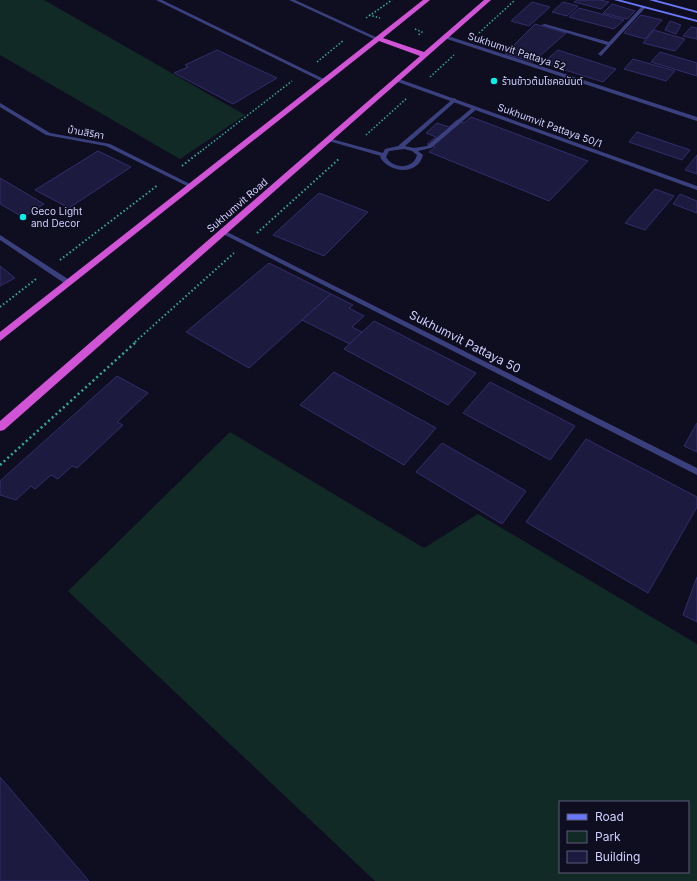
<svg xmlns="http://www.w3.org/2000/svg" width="697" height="881" viewBox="0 0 697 881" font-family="Inter,'Noto Sans Thai',sans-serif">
	<rect width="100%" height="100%" fill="#0f0e20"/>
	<!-- green -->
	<g fill="#112a26" fill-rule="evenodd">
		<polygon points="0,0 44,0 245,115 180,159 0,55"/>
		<path d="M 230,432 L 424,548 L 478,514 L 697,644 L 697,881 L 375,881 L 68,591 ZM 560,802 L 688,802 L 688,872 L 560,872 Z"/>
	</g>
	<!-- building -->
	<g fill="#1d1a40" stroke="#322d6b">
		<polygon points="577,0 600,0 609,2 601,9 574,2"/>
		<polygon points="532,2 550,7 529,26 511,21"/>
		<polygon points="563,2 578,6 567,16 552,12"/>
		<polygon points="612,4 635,11 627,19 603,13"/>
		<polygon points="579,8 624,20 614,29 569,17"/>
		<polygon points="641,15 662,20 645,39 624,33"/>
		<polygon points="670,21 681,25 676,34 665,30"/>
		<polygon points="535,24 566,33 533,62 505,54"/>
		<polygon points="691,27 697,28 697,39 683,36"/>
		<polygon points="654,30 685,39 675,51 643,43"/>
		<polygon points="217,50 277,78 233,104 174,73 188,67 185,65"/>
		<polygon points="558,50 616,69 603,82 543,63"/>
		<polygon points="660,52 697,63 697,76 651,62"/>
		<polygon points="633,59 675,71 666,81 624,69"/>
		<polygon points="471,117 588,161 549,201 429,152 435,147 427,144 436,137 426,133 437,123 449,127 457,120 464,123"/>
		<polygon points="637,132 690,150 682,160 629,142"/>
		<polygon points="98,151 131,167 69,208 35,190"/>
		<polygon points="697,155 697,174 685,170"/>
		<polygon points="0,178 44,204 23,217 0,204"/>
		<polygon points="655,189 674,196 645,230 625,223"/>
		<polygon points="319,193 368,212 324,256 273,235"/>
		<polygon points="680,194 697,201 697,213 673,204"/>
		<polygon points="269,263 331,294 249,368 186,332"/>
		<polygon points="0,266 15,278 0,286"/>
		<polygon points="331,294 353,305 349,308 364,316 352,327 362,332 350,344 302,320"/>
		<polygon points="374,321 476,373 448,405 344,349"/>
		<polygon points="334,372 436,428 404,465 300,405"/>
		<polygon points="117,376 148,393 117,422 123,425 77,468 72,466 58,479 51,475 35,489 31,486 16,500 0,495 0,481"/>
		<polygon points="490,382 575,426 550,460 463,413"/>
		<polygon points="697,423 697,452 684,446"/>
		<polygon points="586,439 697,497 697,507 648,593 526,522"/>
		<polygon points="442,443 526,491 502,524 416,472"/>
		<polygon points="697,577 697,622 683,615"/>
		<polygon points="0,777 89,881 0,881"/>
	</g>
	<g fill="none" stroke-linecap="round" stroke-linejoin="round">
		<!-- path-far2 -->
		<g stroke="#32ad97" stroke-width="1.5" stroke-dasharray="1.5 2" stroke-linecap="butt">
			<polyline points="369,15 380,18"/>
			<polyline points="366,18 392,0"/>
			<polyline points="415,29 422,32 417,36"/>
			<polyline points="479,33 515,0"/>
			<polyline points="317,62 344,40"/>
			<polyline points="430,77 454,55"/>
			<polyline points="366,135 407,98"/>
			<polyline points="200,152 292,81"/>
		</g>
		<!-- path-far1 -->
		<g stroke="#32ad97" stroke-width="2" stroke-dasharray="1.5 2.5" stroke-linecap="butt">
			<polyline points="182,166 201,151"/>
			<polyline points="257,233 340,158"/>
			<polyline points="60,260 158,185"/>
			<polyline points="0,307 36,279"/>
			<polyline points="135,342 234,253"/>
		</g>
		<!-- path -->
		<polyline stroke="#32ad97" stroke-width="2.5" stroke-dasharray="2 3" stroke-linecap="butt" points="0,465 137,341"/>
		<!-- service -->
		<g fill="#3a407d" fill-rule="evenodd">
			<polygon points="156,0 162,0 328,81 323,82"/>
			<path d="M 454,98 L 456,99 L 456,101 L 405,146 L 414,148 L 427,146 L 473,107 L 478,108 L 431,148 L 418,151 L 423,155 C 418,176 389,173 380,157 L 381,156 L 325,140 L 328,138 L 383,153 L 385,149 L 398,146 ZM 404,149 L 412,151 L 417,155 C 413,170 393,169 386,157 L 389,151 Z"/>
			<polygon points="0,235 71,281 71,285 67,285 0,240"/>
		</g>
		<!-- minor -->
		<g fill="#3a407d" fill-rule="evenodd">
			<polygon points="642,6 646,7 601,56 598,54 607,45 541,25 545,24 609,42"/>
			<polygon points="444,36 448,36 697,117 697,121 444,38"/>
			<polygon points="395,79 399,79 697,186 697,190 395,81"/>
			<polygon points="0,103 50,133 110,144 194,186 191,188 189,187 106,146 46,135 0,107"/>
			<polygon points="223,230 697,468 697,475 221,233 220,232"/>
		</g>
		<!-- tertiary -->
		<polygon fill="#3a407d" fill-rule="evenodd" points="289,0 295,0 380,39 376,40"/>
		<!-- secondary -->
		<g fill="#6977f9" fill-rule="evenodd">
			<polygon points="614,0 621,0 697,20 697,22"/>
			<polygon points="649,0 656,0 697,11 697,13"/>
		</g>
		<!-- trunk -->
		<polygon fill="#d154d7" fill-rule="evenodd" points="423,0 430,0 383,38 424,52 484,0 491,0 4,430 0,431 0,421 420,56 379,41 0,341 0,332"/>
	</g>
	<!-- markers -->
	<g fill="#09efea" stroke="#0f0e20" stroke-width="1.5">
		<circle cx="494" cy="81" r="4"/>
		<circle cx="23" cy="217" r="4"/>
	</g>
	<g text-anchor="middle" stroke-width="3" stroke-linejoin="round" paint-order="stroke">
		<!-- far-street labels -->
		<g font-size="10" fill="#cfcffd" stroke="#0f0e20">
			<text transform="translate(517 51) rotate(18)" y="4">Sukhumvit Pattaya 52</text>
			<text transform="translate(550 125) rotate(20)" y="4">Sukhumvit Pattaya 50/1</text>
			<text transform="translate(86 132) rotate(10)" y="4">บ้านสิริคา</text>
			<text transform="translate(237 205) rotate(-41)" y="4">Sukhumvit Road</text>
		</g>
		<!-- far-poi labels -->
		<g font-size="10" fill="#cfcffd" stroke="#0f0e20" text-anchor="start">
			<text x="502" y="85">ร้านข้าวต้มโชคอนันต์</text>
			<text x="31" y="215">Geco Light<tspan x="31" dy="12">and Decor</tspan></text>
		</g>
		<!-- street labels -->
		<g font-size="12" fill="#cfcffd" stroke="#0f0e20">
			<text transform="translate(465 342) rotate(27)" y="4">Sukhumvit Pattaya 50</text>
		</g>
	</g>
	<!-- legend -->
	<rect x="559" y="801" width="130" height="72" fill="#0f0e20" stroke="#5c5b78"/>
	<rect x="567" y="814" width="20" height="6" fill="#6977f9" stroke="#5c5b78"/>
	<text x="595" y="821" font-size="12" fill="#cfcffd">Road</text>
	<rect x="567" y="831" width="20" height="12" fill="#112a26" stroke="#5c5b78"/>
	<text x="595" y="841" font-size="12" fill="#cfcffd">Park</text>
	<rect x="567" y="851" width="20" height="12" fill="#1d1a40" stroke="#5c5b78"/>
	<text x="595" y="861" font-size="12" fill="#cfcffd">Building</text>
</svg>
